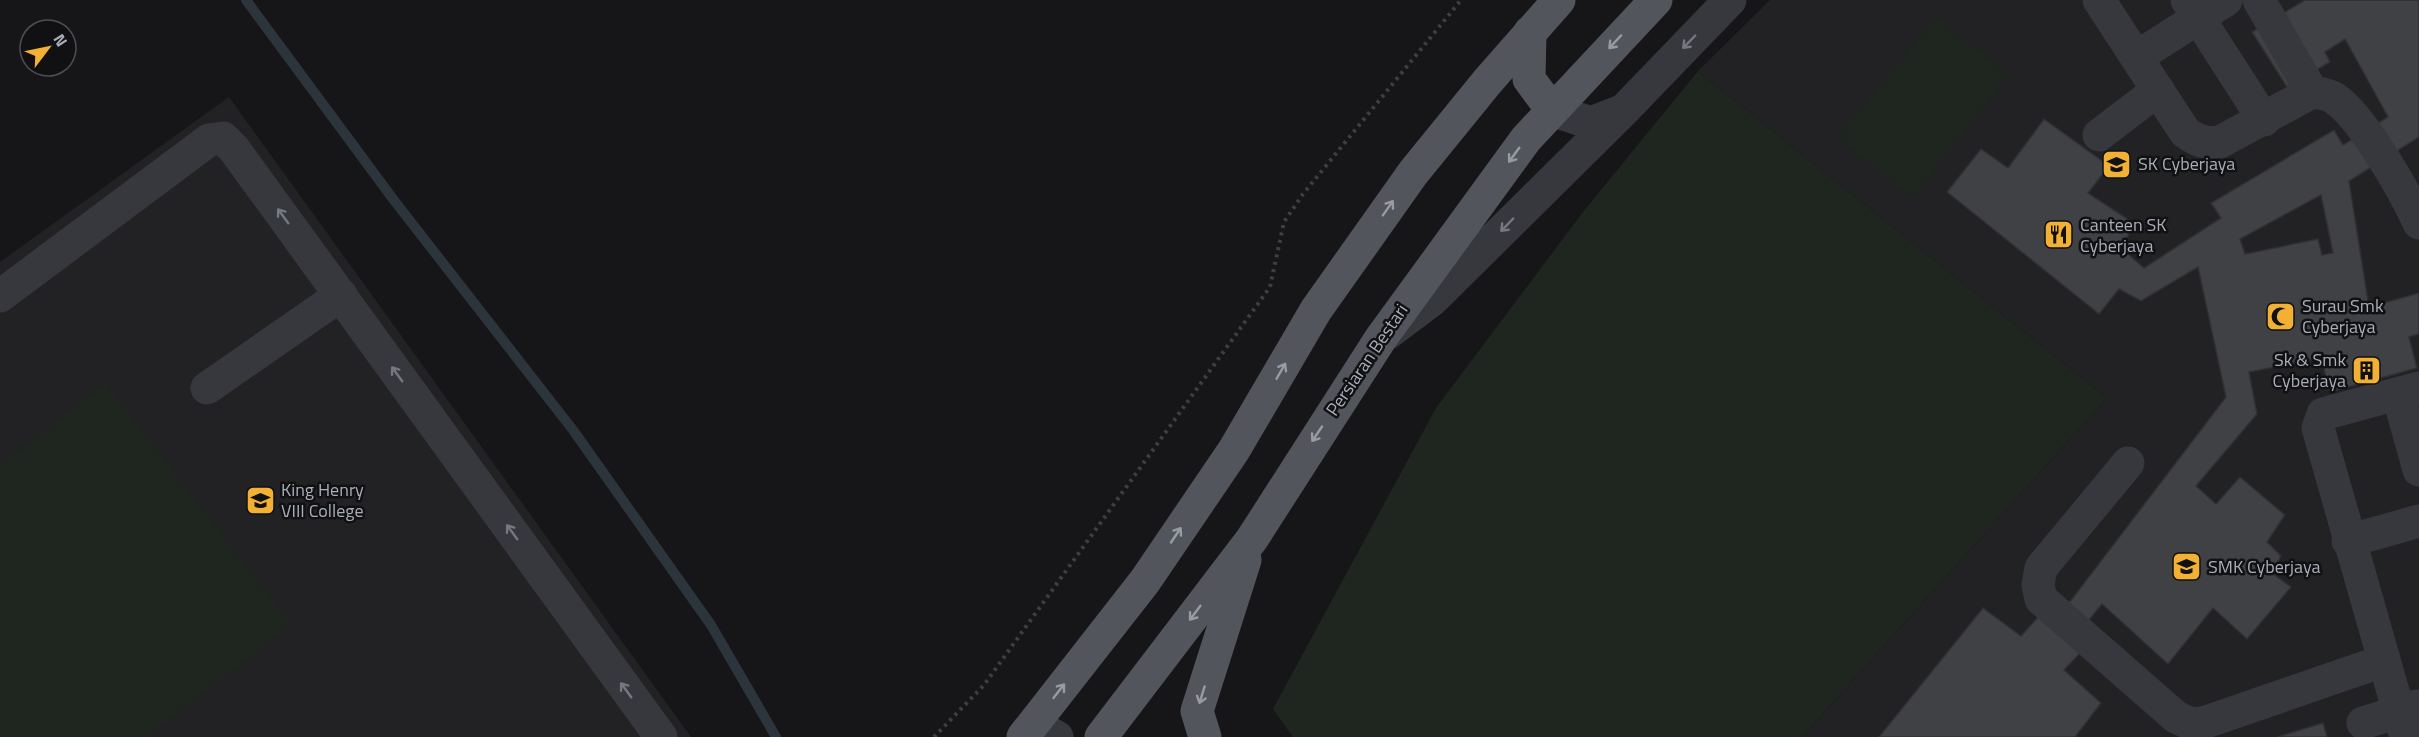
<svg xmlns="http://www.w3.org/2000/svg" width="2419" height="737" viewBox="0 0 2419 737" font-family="'Titillium Web',sans-serif">
	<rect width="100%" height="100%" fill="#161618"/>
	<!-- built -->
	<g fill="#222225">
		<polygon points="1770,0 2419,0 2419,737 1802,737 2107,398 1698,71"/>
		<polygon points="229,97 691,737 0,737 0,262"/>
	</g>
	<!-- green -->
	<g fill="#1e261f">
		<polygon points="1937,17 2009,75 1912,199 1837,137"/>
		<polygon points="1698,71 2107,398 1802,737 1293,737 1273,709 1436,408 1583,212"/>
		<polygon points="106,383 292,625 147,737 0,737 0,465"/>
	</g>
	<g fill="none" stroke-linecap="round" stroke-linejoin="round">
		<!-- stream -->
		<polyline stroke="#2c353c" stroke-width="10" points="246,0 393,199 573,430 711,625 776,737"/>
	</g>
	<!-- building -->
	<g fill="#404145" stroke="#303034" stroke-width="1.5" fill-rule="evenodd">
		<path d="M 2305,0 L 2419,0 L 2419,137 L 2349,181 L 2369,307 L 2419,293 L 2419,334 L 2409,337 L 2417,368 L 2330,392 L 2321,358 L 2249,372 L 2257,414 L 2196,486 L 2216,504 L 2240,477 L 2285,515 L 2267,542 L 2281,556 L 2272,573 L 2291,587 L 2247,639 L 2213,608 L 2168,664 L 2102,604 L 2070,643 L 2081,652 L 2064,670 L 2101,703 L 2075,737 L 1879,737 L 1983,608 L 2021,636 L 2041,614 L 2053,624 L 2226,397 L 2198,267 L 2141,301 L 2119,289 L 2099,314 L 1947,192 L 1981,149 L 2008,168 L 2044,119 L 2109,166 L 2088,193 L 2135,224 L 2121,248 L 2144,268 L 2221,218 L 2211,203 L 2334,130 L 2343,145 L 2388,117 L 2345,39 L 2325,52 L 2330,62 L 2287,87 L 2252,32 ZM 2321,195 L 2333,253 L 2322,255 L 2318,239 L 2245,254 L 2240,239 Z"/>
		<polygon points="2323,723 2327,737 2277,737"/>
	</g>
	<g fill="none" stroke-linecap="round" stroke-linejoin="round">
		<!-- path -->
		<polyline stroke="#3d3f44" stroke-width="4" stroke-dasharray="3 4.5" stroke-linecap="butt" points="934,737 984,685 1270,287 1284,222 1303,194 1461,0"/>
		<!-- minor -->
		<g stroke="#37383d" stroke-width="33">
			<path d="M 2099,0 L 2185,132 C 2197,141 2206,144 2220,142 L 2312,92 C 2319,93 2328,94 2334,98 C 2362,116 2405,192 2419,223"/>
			<polyline points="2187,0 2264,120"/>
			<polyline points="2259,0 2312,92"/>
			<polyline points="2137,57 2226,0"/>
			<polyline points="1552,110 1591,123 1622,111"/>
			<polyline points="2099,135 2158,90"/>
			<polyline points="0,296 209,140 223,138 234,149 661,737"/>
			<polyline points="1388,333 1432,300 1624,110 1730,0"/>
			<polyline points="207,388 341,295"/>
			<polyline points="2398,394 2419,470"/>
			<polyline points="2128,463 2041,568 2038,585 2041,599 2176,717 2191,724 2203,723 2383,661"/>
			<polyline points="2348,541 2419,521"/>
			<polyline points="2363,723 2417,706"/>
			<polyline points="1034,724 1057,737"/>
			<polyline points="2406,737 2318,428 2323,414 2419,388"/>
		</g>
		<!-- major -->
		<g stroke="#53555c" stroke-width="33">
			<polyline points="1530,32 1529,79 1552,110"/>
			<polyline points="1023,737 1145,581 1234,450 1316,310 1413,173 1487,82 1559,0"/>
			<polyline points="1101,737 1252,539 1381,338 1526,139 1656,0"/>
			<polyline points="1205,737 1197,711 1245,560"/>
		</g>
	</g>
	<!-- one-way arrows -->
	<defs><path id="oneway-shaft" d="M-6 0H5M1.5-3L5.5 0L1.5 3" fill="none" stroke-width="1.6" stroke-linecap="round" stroke-linejoin="round" transform="scale(1.5)"/></defs>
	<g stroke="#979ba6">
		<use href="#oneway-shaft" transform="translate(1615 42) rotate(133)"/>
		<use href="#oneway-shaft" transform="translate(1514 155) rotate(126)"/>
		<use href="#oneway-shaft" transform="translate(1388 208) rotate(-55)"/>
		<use href="#oneway-shaft" transform="translate(1281 371) rotate(-60)"/>
		<use href="#oneway-shaft" transform="translate(1317 434) rotate(124)"/>
		<use href="#oneway-shaft" transform="translate(1176 535) rotate(-56)"/>
		<use href="#oneway-shaft" transform="translate(1195 613) rotate(127)"/>
		<use href="#oneway-shaft" transform="translate(1059 691) rotate(-52)"/>
		<use href="#oneway-shaft" transform="translate(1202 695) rotate(107)"/>
	</g>
	<g stroke="#757881">
		<use href="#oneway-shaft" transform="translate(1689 42) rotate(134)"/>
		<use href="#oneway-shaft" transform="translate(283 216) rotate(-126)"/>
		<use href="#oneway-shaft" transform="translate(1507 225) rotate(134)"/>
		<use href="#oneway-shaft" transform="translate(397 374) rotate(-126)"/>
		<use href="#oneway-shaft" transform="translate(512 532) rotate(-126)"/>
		<use href="#oneway-shaft" transform="translate(626 690) rotate(-126)"/>
	</g>
	<!-- icons -->
	<defs>
		<symbol id="school-square" viewBox="-11 -11 22 22"><rect x="-9" y="-9" width="18" height="18" rx="4" fill="#f2b134" stroke="#111113"/><path d="M0-5L7-2L0 1L-7-2ZM-4 1L0 2.5L4 1V4Q0 6-4 4Z" fill="#111"/></symbol>
		<symbol id="restaurant-square" viewBox="-11 -11 22 22"><rect x="-9" y="-9" width="18" height="18" rx="4" fill="#f2b134" stroke="#111113"/><path d="M-5-6h1v4h1v-4h1v4h1v-4h1v5L-1.5 .5V6h-2V.5L-5-1ZM5-6V6H3V1.5H1.5Q1.5-4 5-6Z" fill="#111"/></symbol>
		<symbol id="mosque-square" viewBox="-11 -11 22 22"><rect x="-9" y="-9" width="18" height="18" rx="4" fill="#f2b134" stroke="#111113"/><path d="M3.5-4.9A6 6 0 1 0 3.5 4.9A5 5 0 1 1 3.5-4.9Z" fill="#111"/></symbol>
		<symbol id="building-square" viewBox="-11 -11 22 22"><rect x="-9" y="-9" width="18" height="18" rx="4" fill="#f2b134" stroke="#111113"/><path d="M-4-6H4V6H1V3H-1V6H-4ZM-2.5-4.3h1.7v1.8h-1.7ZM.8-4.3h1.7v1.8H.8ZM-2.5-1h1.7V.8h-1.7ZM.8-1h1.7V.8H.8Z" fill="#111"/></symbol>
	</defs>
	<g fill-rule="evenodd">
		<use href="#school-square" x="2100" y="148" width="33" height="33"/>
		<use href="#restaurant-square" x="2042" y="218" width="33" height="33"/>
		<use href="#mosque-square" x="2264" y="300" width="33" height="33"/>
		<use href="#building-square" x="2350" y="354" width="33" height="33"/>
		<use href="#school-square" x="244" y="484" width="33" height="33"/>
		<use href="#school-square" x="2170" y="550" width="33" height="33"/>
	</g>
	<g text-anchor="middle" stroke-width="5" stroke-linejoin="round" paint-order="stroke">
		<!-- poi labels -->
		<g font-size="18" fill="#a8adb8" stroke="#111113" text-anchor="start">
			<text x="2138" y="170">SK Cyberjaya</text>
			<text x="2080" y="231">Canteen SK<tspan x="2080" dy="21">Cyberjaya</tspan></text>
			<text x="2302" y="312">Surau Smk<tspan x="2302" dy="21">Cyberjaya</tspan></text>
			<text x="2346" y="366" text-anchor="end">Sk &amp; Smk<tspan x="2346" dy="21">Cyberjaya</tspan></text>
			<text x="281" y="496">King Henry<tspan x="281" dy="21">VIII College</tspan></text>
			<text x="2208" y="573">SMK Cyberjaya</text>
		</g>
		<!-- street labels -->
		<g font-size="18" fill="#a8adb8" stroke="#111113">
			<text transform="translate(1367 360) rotate(-56)" y="6">Persiaran Bestari</text>
		</g>
	</g>
	<!-- north arrow -->
	<g transform="translate(48 48) rotate(58)"><circle r="28" fill="#111113" stroke="#4d4f55" stroke-width="1.5"/>
	<path d="M0-4.5L10 22L0 15L-10 22Z" fill="#f2b134"/>
	<text y="-9" font-size="16" font-weight="bold" text-anchor="middle" fill="#a8adb8">N</text>
	</g>
</svg>
